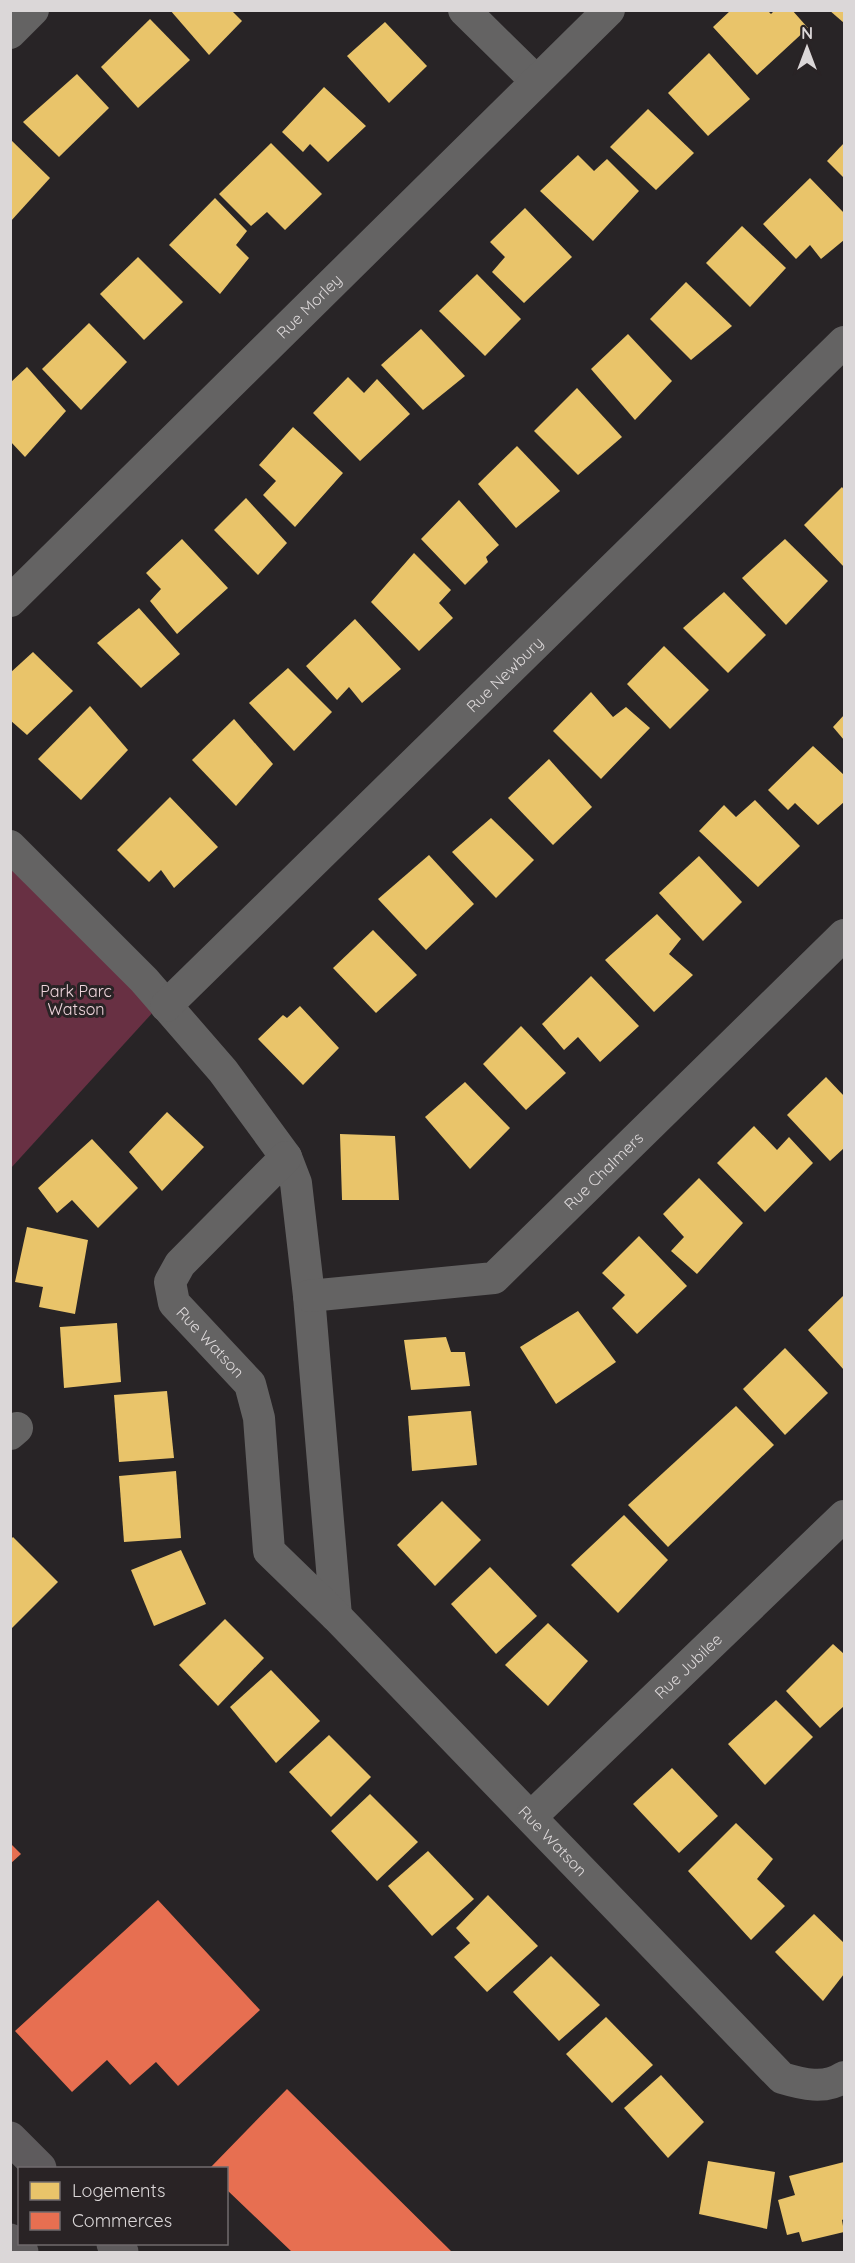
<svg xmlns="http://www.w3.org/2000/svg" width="855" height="2263" viewBox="0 0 855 2263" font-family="Quicksand,sans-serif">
	<rect width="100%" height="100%" fill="#282426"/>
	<!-- green -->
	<polygon fill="#683043" points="10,845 165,999 11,1168"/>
	<!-- homes -->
	<g fill="#e9c46a">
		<polygon points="170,10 231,10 242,21 209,55"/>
		<polygon points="731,10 767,10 771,14 775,10 792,10 808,28 757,75 713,27"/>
		<polygon points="829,10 844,10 844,23"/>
		<polygon points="150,19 190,60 138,108 101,67"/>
		<polygon points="385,22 427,66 389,103 347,56"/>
		<polygon points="709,53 750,99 708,136 668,93"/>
		<polygon points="77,74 109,108 59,157 23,122"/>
		<polygon points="324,87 366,126 328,162 310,144 303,152 282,132"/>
		<polygon points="648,109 694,153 656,190 610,147"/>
		<polygon points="10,139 50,178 10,222"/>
		<polygon points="271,143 322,194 285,230 267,212 251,226 219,194"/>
		<polygon points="844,143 844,178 827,161"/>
		<polygon points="578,155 594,171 607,159 639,191 593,241 540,191"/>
		<polygon points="810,178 844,213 844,240 821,259 810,245 796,259 763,224"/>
		<polygon points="215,198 247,231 236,245 249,258 220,294 169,245"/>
		<polygon points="525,208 572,257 524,303 492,272 505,257 490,242"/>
		<polygon points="742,226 786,268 750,307 706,263"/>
		<polygon points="138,257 183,302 144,340 100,294"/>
		<polygon points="477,274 521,319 485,356 439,311"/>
		<polygon points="686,282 732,326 691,360 650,319"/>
		<polygon points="89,323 127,362 81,410 42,369"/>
		<polygon points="421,329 465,376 423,410 381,365"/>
		<polygon points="628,334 672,381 635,420 591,369"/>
		<polygon points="27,367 66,411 25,457 10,441 10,383"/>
		<polygon points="348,377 364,393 377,379 410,414 360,461 313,413"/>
		<polygon points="577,388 622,437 578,475 534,431"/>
		<polygon points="293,427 343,473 295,527 263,495 276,481 259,465"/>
		<polygon points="517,446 560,491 516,528 478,484"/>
		<polygon points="842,487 844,490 844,567 804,525"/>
		<polygon points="246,498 287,543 258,575 214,530"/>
		<polygon points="459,500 499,545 486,557 488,562 465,585 421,539"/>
		<polygon points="182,539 228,588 177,634 150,601 161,589 146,573"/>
		<polygon points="785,539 828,581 786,625 742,578"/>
		<polygon points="414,553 451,590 439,603 453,618 419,651 371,602"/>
		<polygon points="724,592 766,635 728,673 683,628"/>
		<polygon points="139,608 180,654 141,688 97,643"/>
		<polygon points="355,619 401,669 362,703 349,687 337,700 306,666"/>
		<polygon points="664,646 709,690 670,729 627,684"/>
		<polygon points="33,652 73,691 27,735 10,720 10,673"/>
		<polygon points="288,668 332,712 294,751 249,703"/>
		<polygon points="591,692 613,717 626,707 650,728 601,779 553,731"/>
		<polygon points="90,706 128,750 81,800 38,759"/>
		<polygon points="844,715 844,740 833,727"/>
		<polygon points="234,719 273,764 236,806 192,760"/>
		<polygon points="813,746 844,775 844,802 818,825 795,803 788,810 768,790"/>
		<polygon points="549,759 592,807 553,845 508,798"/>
		<polygon points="170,797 218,847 174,888 161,870 149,882 117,850"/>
		<polygon points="755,800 800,846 758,887 699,831 724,805 736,817"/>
		<polygon points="491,818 534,860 496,898 452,852"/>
		<polygon points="429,855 474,904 426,950 378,899"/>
		<polygon points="699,856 742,902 703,941 659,893"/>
		<polygon points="657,914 681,939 669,954 693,975 654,1012 605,960"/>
		<polygon points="373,930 417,975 376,1013 333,968"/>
		<polygon points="591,976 639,1026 600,1062 578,1037 564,1050 542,1024"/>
		<polygon points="300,1006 339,1048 303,1085 258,1039 283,1015 287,1018"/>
		<polygon points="521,1026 566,1073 526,1110 483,1064"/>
		<polygon points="826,1077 844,1096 844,1148 830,1161 787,1115"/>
		<polygon points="465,1082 510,1128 470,1169 425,1117"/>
		<polygon points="167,1112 204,1147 162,1191 129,1152"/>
		<polygon points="754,1126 777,1150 789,1137 813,1163 765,1212 717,1163"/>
		<polygon points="340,1134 395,1136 399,1200 342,1200"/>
		<polygon points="92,1139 138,1188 98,1228 72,1200 57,1213 38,1188"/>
		<polygon points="699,1178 743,1223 697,1274 671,1251 684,1237 663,1214"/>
		<polygon points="27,1227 88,1240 75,1314 39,1307 43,1287 15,1282"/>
		<polygon points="639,1236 687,1286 637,1334 612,1308 625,1295 602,1273"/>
		<polygon points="844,1295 844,1370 808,1330"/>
		<polygon points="578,1311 616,1362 556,1404 520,1347"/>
		<polygon points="117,1323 121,1382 64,1388 60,1327"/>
		<polygon points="446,1337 451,1352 465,1352 470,1386 411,1390 404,1340"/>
		<polygon points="785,1348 828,1393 785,1435 743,1389"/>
		<polygon points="167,1391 174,1458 119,1462 114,1395"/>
		<polygon points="736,1406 774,1445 668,1547 628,1505"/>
		<polygon points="471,1411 477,1465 412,1471 408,1416"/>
		<polygon points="176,1471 181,1538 124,1542 119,1476"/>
		<polygon points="442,1501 481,1540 435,1586 397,1545"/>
		<polygon points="624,1515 668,1560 618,1613 571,1565"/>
		<polygon points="13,1537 58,1582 10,1630 10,1540"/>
		<polygon points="181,1550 206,1604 154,1626 131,1570"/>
		<polygon points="490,1567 537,1616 496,1654 451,1604"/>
		<polygon points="225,1619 264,1658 218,1706 179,1665"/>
		<polygon points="548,1623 588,1661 548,1706 505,1665"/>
		<polygon points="833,1644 844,1654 844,1706 820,1728 786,1691"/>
		<polygon points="271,1670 320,1721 276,1763 230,1707"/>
		<polygon points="776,1700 813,1737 765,1785 728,1744"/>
		<polygon points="329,1735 371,1777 331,1817 289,1772"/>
		<polygon points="672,1768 718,1816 679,1853 633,1804"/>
		<polygon points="370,1794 418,1842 377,1881 331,1831"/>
		<polygon points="736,1823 773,1859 757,1879 785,1906 751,1940 688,1871"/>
		<polygon points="428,1851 474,1899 432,1936 388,1886"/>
		<polygon points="488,1895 538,1946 487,1992 454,1957 470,1943 456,1928"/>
		<polygon points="814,1914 844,1943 844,1974 823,2001 775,1952"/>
		<polygon points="551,1956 600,2005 559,2041 513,1992"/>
		<polygon points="606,2017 653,2065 612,2103 566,2054"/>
		<polygon points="661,2075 704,2122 668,2158 624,2108"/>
		<polygon points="708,2161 775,2172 767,2229 699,2214"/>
		<polygon points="844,2162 844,2219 842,2220 844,2232 802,2242 799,2232 787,2235 778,2200 795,2195 789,2176"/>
	</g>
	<!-- shops -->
	<g fill="#e76f51">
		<polygon points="10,1843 21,1854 10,1864"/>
		<polygon points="158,1900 260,2010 178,2086 156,2062 130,2085 107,2060 72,2092 15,2031"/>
		<polygon points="287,2089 452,2252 292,2252 226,2189 226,2168 210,2168"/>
	</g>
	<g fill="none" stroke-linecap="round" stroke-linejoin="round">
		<!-- street -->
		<g stroke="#646363" stroke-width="32">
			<polyline points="464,10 536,81"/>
			<polyline points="10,33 33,10"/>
			<path id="s1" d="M 10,601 L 609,10"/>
			<polyline points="10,846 144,980 223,1071 286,1157 296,1183 309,1296 336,1616"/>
			<path id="s2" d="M 166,1006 L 844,342"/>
			<path id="s3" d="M 286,1157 L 180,1264 L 170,1282 L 174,1303 L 250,1384 L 259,1418 L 269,1551 L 336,1616 L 782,2078 C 802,2084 825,2090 844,2077"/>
			<path id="s4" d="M 309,1296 L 494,1278 L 844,935"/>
			<polyline points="10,1434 17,1428"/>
			<path id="s5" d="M 531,1817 L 844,1516"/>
		</g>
		<!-- secondary -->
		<g stroke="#5e5b5d" stroke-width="33">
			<polyline points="10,2138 40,2168"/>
			<polyline points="10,2240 22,2252"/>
			<polyline points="113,2244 122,2252"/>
		</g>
	</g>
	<g text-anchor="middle" stroke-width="6" stroke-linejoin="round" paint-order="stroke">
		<!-- street labels -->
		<g font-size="16" fill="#dbd7d8" stroke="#292325">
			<text dy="6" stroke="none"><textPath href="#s1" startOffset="420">Rue Morley</textPath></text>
			<text dy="6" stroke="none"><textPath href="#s2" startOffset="474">Rue Newbury</textPath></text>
			<text dy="6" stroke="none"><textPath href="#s4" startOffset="339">Rue Chalmers</textPath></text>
			<text dy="6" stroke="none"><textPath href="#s3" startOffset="246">Rue Watson</textPath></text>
			<text dy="6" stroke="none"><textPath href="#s5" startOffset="218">Rue Jubilee</textPath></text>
			<text dy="6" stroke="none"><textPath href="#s3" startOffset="878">Rue Watson</textPath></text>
		</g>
		<!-- park labels -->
		<g font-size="16" fill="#efd5dc" stroke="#292325">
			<text x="76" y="997">Park Parc<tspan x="76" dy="18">Watson</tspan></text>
		</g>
	</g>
	<!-- border -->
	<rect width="855" height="2263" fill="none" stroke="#dbd7d8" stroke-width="24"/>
	<!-- legend -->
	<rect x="18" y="2167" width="210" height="78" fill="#292325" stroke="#706b6d" stroke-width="1.5"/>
	<rect x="30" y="2182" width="30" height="18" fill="#e9c46a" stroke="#706b6d" stroke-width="1.5"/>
	<text x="72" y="2197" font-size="18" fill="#dbd7d8">Logements</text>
	<rect x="30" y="2212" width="30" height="18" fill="#e76f51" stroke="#706b6d" stroke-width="1.5"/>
	<text x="72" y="2227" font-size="18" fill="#dbd7d8">Commerces</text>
	<!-- north arrow -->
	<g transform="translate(807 48)" stroke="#292325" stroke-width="4.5" paint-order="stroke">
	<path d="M0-4.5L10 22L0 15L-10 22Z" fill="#dbd7d8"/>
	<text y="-9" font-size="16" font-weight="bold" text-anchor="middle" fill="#dbd7d8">N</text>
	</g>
</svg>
